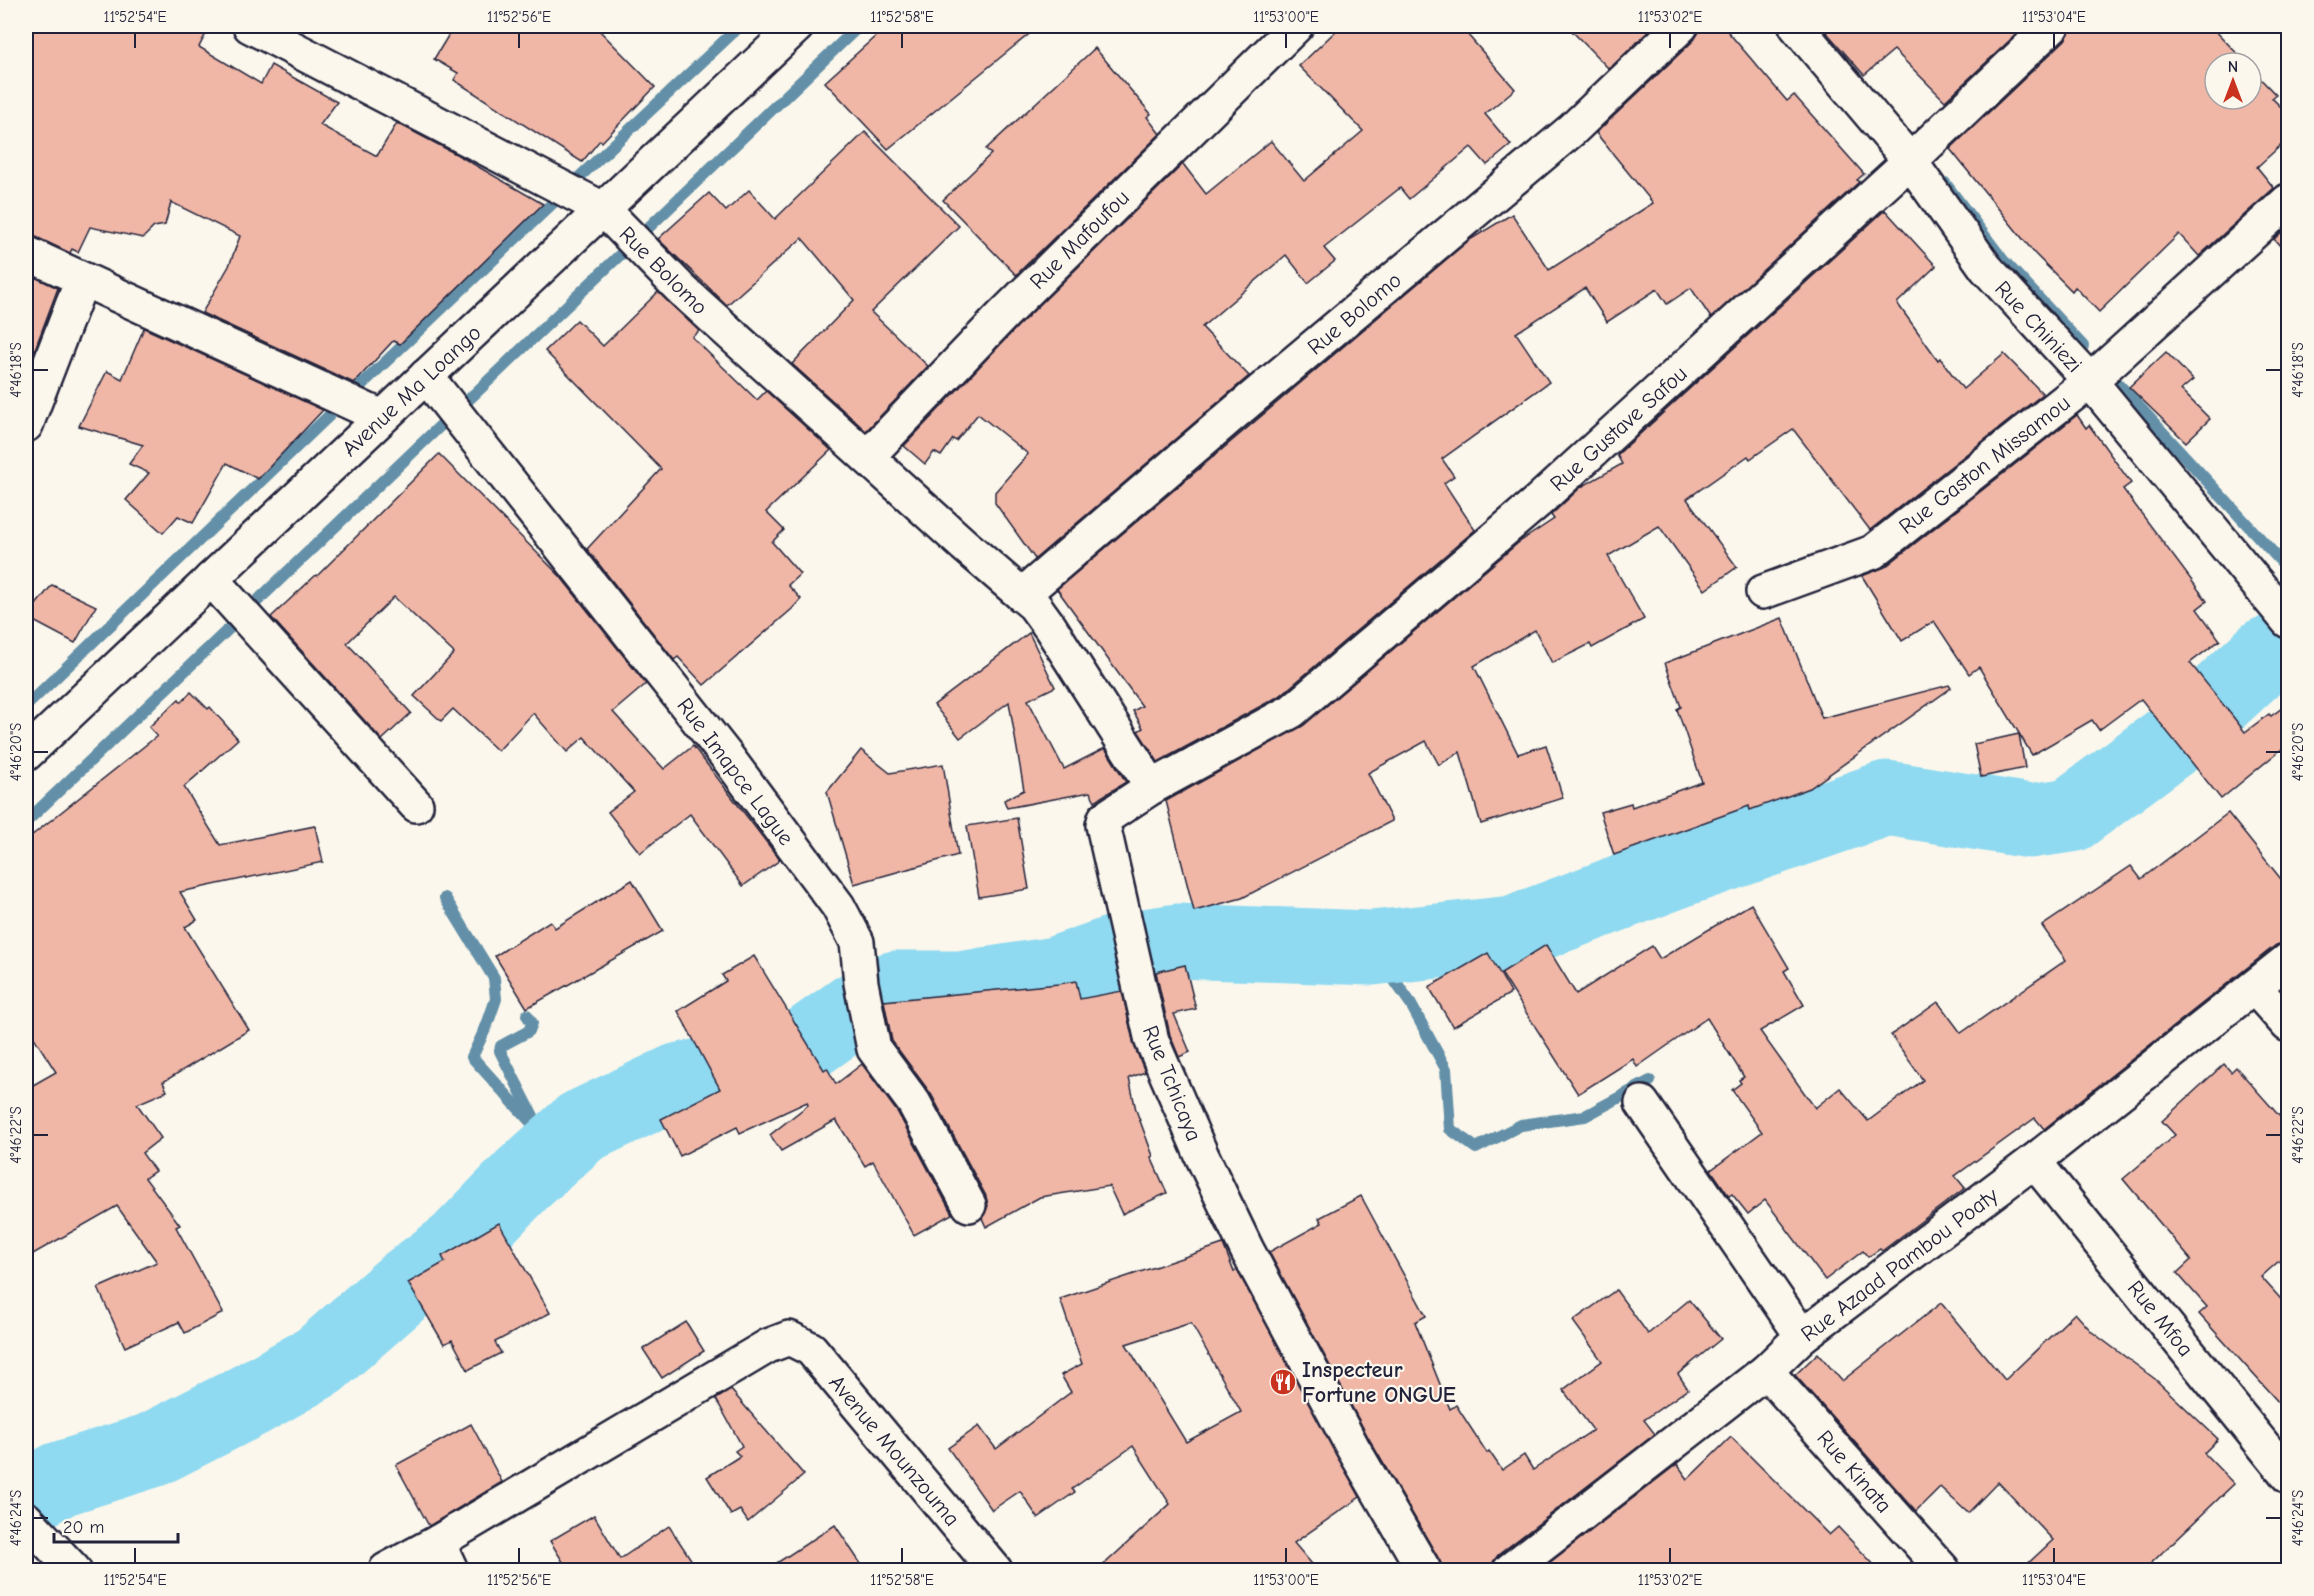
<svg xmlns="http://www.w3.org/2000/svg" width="2314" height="1596" viewBox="0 0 2314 1596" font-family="'Comic Neue',sans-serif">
	<rect width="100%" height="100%" fill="#fbf7ec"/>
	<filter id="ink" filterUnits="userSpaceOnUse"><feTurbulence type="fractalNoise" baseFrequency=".0167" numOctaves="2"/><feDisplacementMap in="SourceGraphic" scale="12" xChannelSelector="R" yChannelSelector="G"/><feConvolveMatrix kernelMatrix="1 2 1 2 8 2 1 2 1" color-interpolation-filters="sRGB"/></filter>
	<g filter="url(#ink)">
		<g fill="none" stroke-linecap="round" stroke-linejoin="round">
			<!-- stream -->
			<g stroke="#6490a8" stroke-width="12">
				<polyline points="573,183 740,26"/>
				<polyline points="1945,183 2003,260 2083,346"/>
				<polyline points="647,229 859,26"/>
				<polyline points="2111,376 2288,569"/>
				<polyline points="355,391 556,200"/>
				<polyline points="462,406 623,252"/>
				<polyline points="250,608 440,426"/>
				<polyline points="26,706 335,410"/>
				<polyline points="26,822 237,621"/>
				<polyline points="445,898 494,978 496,999 487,1025 472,1057 539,1131"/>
				<polyline points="1372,948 1409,1001 1446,1069 1450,1129 1476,1148 1521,1125 1585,1116 1650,1081"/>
				<polyline points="527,1015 532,1023 529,1031 501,1046 500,1051 533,1116"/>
			</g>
			<!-- river -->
			<g stroke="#90daf1" stroke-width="75">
				<polyline points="1144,946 1177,941 1372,948 1513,933 1685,868 1887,798 2030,821 2071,815 2182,733 2267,654"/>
				<polyline points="872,999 882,992 896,988 966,988 1055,974 1117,952"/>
				<polyline points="26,1498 60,1479 152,1450 250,1400 319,1361 406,1285 458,1246 522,1180 581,1127 680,1080 731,1070 805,1045 856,1009"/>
			</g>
		</g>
		<!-- building -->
		<g fill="#f0b7a7" stroke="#22223b" stroke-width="1.5" fill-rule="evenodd">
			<polygon points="26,26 210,26 199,47 261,84 271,65 337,102 320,125 377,156 397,123 456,154 543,204 400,344 393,341 354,383 202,313 229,266 240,236 171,202 165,225 154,227 143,238 90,227 78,252 72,249 70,253 34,236 26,234"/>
			<polygon points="454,26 595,26 655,87 602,142 600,140 582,162 454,80 458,73 434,59"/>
			<polygon points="887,26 1039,26 888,149 825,82"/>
			<polygon points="1341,26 1460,26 1515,89 1485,114 1511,145 1487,165 1471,147 1409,199 1400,188 1324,248 1335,261 1308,283 1286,255 1202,327 1249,376 1035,559 995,503 995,492 1028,454 978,414 956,441 953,439 941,456 934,452 925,464 904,446 1017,327 1183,164 1206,194 1271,141 1304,181 1363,131 1299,66"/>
			<polygon points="1567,26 1654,26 1609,69"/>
			<polygon points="1699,26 1723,26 1787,101 1794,95 1864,174 1857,180 1859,182 1711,318 1691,288 1667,304 1657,289 1607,322 1585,288 1516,333 1549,382 1442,459 1454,476 1444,483 1475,530 1281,695 1158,762 1138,731 1143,728 1133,711 1142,706 1057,589 1468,241 1512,214 1549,270 1653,203 1596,133 1694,40 1699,32"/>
			<polygon points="1821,26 2025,26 1945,101 1894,50 1864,75"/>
			<polygon points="2070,26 2211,26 2246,63 2215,63 2215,99 2251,99 2251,69 2276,95 2272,98 2289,115 2289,138 2257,167 2274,188 2199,256 2179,234 2099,312 2075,287 2072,291 2035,254 1950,149 2065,40 2070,32"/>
			<polygon points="1095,48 1151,114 1147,117 1160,134 1016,275 943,200 991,154 986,149"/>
			<polygon points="865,132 959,226 871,312 928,366 866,431 792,364 854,300 802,238 727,305 658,239 709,193 726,211 749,190 775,219"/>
			<polygon points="1885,210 1936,266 1897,303 1938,360 1940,358 1963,389 2004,354 2043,394 1870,530 1793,429 1750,459 1748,456 1687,499 1737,567 1705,590 1659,526 1608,556 1644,619 1592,648 1590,644 1552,663 1535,630 1474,666 1518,754 1546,745 1563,798 1481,824 1460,752 1439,765 1426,741 1368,773 1392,821 1242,898 1194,911 1166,801 1304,725 1518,543 1554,519 1551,515 1581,487 1622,464 1617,455"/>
			<polygon points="2289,226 2289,256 2274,239"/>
			<polygon points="26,273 58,288 29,365 26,365"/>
			<polygon points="658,292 699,331 692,337 757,400 766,391 831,450 766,512 784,530 772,542 800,574 788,585 801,599 792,609 704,685 678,657 674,660 587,549 661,469 545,351 577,320 603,346"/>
			<polygon points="144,328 323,410 258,479 227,463 193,523 178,516 163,533 126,500 149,473 129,464 143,445 79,426 107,371 122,379"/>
			<polygon points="2166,352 2193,380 2181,390 2210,419 2186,442 2129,387"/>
			<polygon points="2077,415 2086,428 2089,425 2131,483 2123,489 2207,601 2197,609 2220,640 2190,663 2245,732 2269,714 2271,716 2289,703 2289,743 2221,799 2141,699 2099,730 2092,720 2032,755 1979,667 1969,674 1934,621 1902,641 1862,576 1885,567"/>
			<polygon points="439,454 560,576 646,684 613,712 664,769 693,746 780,860 743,886 690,814 640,853 608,812 634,792 584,737 567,752 533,713 498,751 453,709 441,721 414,696 454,653 394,597 347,643 411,713 382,740 271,617 316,575 317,576"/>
			<polygon points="52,585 96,606 75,643 26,617"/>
			<polygon points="1782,618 1822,718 1949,685 1951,688 1810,788 1750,810 1749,806 1614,855 1600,812 1631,803 1632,807 1702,782 1677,709 1681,707 1665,663"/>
			<polygon points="1029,633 1055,687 1028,700 1064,769 1105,748 1126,782 1095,801 1090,792 1007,808 1004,800 1024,790 1009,702 960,738 934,705"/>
			<polygon points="191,692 208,709 210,707 238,739 184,787 220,845 315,826 323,862 180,892 197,920 185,927 249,1030 163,1082 167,1091 137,1104 161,1138 142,1153 155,1171 145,1178 180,1225 176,1227 223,1313 185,1333 179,1322 125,1347 98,1288 157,1262 117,1206 26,1258 26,1089 56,1072 26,1025 26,840 157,736 149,727 179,699 181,702"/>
			<polygon points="2019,734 2025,768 1981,777 1974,744"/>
			<polygon points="861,750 890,773 943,764 958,855 854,884 827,792"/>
			<polygon points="2228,813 2289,889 2289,942 2276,945 2044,1129 2035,1118 1955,1176 1965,1188 1882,1251 1880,1249 1868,1257 1863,1251 1825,1280 1765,1200 1748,1214 1732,1194 1729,1196 1711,1170 1762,1132 1732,1090 1741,1083 1739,1080 1744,1077 1707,1018 1637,1067 1633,1059 1578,1094 1501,973 1546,945 1576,994 1652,946 1660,959 1751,904 1789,968 1784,971 1804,1005 1760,1031 1815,1108 1840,1088 1868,1121 1923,1080 1891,1035 1938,1002 1961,1033 2066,960 2042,926 2131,866 2141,879"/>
			<polygon points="1017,818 1029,889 979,897 967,826"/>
			<polygon points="632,880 663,931 527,1008 495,956 550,921 555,928"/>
			<polygon points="1488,953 1511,993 1453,1027 1429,987"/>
			<polygon points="754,956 824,1070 827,1068 836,1084 862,1064 898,1113 952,1214 914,1235 873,1161 865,1166 836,1120 781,1151 770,1135 808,1105 807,1102 740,1133 737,1127 680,1156 661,1119 720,1089 678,1011 726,981 722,975"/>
			<polygon points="1185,965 1196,1009 1174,1014 1190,1052 1179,1057 1170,1035 1156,972"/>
			<polygon points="1076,981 1080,999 1122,991 1134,1045 1145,1072 1129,1078 1136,1110 1153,1156 1151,1157 1167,1193 1122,1214 1109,1186 1040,1197 986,1227 982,1218 988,1206 986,1196 931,1094 892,1041 884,1001 1059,984"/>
			<polygon points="2224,1064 2231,1072 2236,1067 2289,1127 2289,1252 2261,1277 2289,1308 2289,1414 2199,1314 2207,1307 2177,1273 2191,1260 2123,1179 2175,1135 2162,1121"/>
			<polygon points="1361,1196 1426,1316 1415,1322 1450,1409 1456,1405 1487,1453 1489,1451 1502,1470 1524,1455 1533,1470 1593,1430 1563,1390 1602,1361 1573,1321 1616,1290 1648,1334 1689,1300 1721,1339 1678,1374 1688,1389 1644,1420 1655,1434 1498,1555 1493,1562 1492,1570 1443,1570 1440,1561 1369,1439 1269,1252 1322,1223 1319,1218"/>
			<polygon points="499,1223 550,1313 495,1342 501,1353 468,1370 452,1340 444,1344 408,1283 445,1262 442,1256"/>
			<path d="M 1223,1244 L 1234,1272 L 1237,1270 L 1360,1497 L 1294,1543 L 1317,1570 L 1098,1570 L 1170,1504 L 1133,1446 L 1072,1489 L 1075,1492 L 1038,1518 L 1020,1491 L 992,1510 L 948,1448 L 979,1426 L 996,1449 L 1071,1392 L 1061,1375 L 1082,1364 L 1060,1299 ZM 1191,1323 L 1241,1412 L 1186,1442 L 1126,1344 Z"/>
			<polygon points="1941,1303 2005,1380 2075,1313 2092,1332 2155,1379 2218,1439 2204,1453 2234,1484 2144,1570 2021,1570 2053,1540 1998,1482 1968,1513 1940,1487 1916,1511 1795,1375 1818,1353 1842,1381"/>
			<polygon points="686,1322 704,1351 662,1378 643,1349"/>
			<polygon points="731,1390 804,1475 748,1522 740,1510 731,1515 707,1477 740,1456 735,1451 742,1446 716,1399"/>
			<polygon points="471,1424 502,1482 429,1526 396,1465"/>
			<polygon points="1731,1437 1829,1535 1838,1527 1879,1570 1540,1570 1677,1464 1688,1479"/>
			<polygon points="594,1515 620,1559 669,1526 698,1570 568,1570 550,1541"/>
			<polygon points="835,1525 865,1570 766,1570"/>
		</g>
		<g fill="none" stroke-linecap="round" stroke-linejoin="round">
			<defs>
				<g id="minor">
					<polyline points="250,26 603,209 681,289 964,545 1022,595"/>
					<polyline points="1796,26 1910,161 1986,268 2090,381 2288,621"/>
					<polyline points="26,253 382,417"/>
					<polyline points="426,376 728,758 838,906 857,942 861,983 874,1049 914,1103 969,1205"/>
					<polyline points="26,425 82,280"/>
					<polyline points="867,457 1004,314 1296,26"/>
					<polyline points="211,579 416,805"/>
					<polyline points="1763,592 1873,552 2090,381 2288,201"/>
					<polyline points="1152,787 1292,711 1537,502 1910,161 2052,26"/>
					<polyline points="2255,988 2288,1025"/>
					<polyline points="1642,1103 1802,1336"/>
					<polyline points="2034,1161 2288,1476"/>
					<polyline points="1766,1371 1943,1570"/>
					<polyline points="26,1519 74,1570"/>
					<polyline points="438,1542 451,1570"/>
					<polyline points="386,1570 438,1542 768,1346 789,1338 811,1349 995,1570"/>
					<polyline points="1424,1570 1353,1448 1247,1250 1202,1156 1152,1041 1103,825 1105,818 1152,787 1050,627 1034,605 1022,595 1232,415 1573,129 1681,26"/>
					<polyline points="1510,1570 1766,1371 1802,1336 2034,1161 2288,960"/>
				</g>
				<polyline id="secondary" points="26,754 797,26"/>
			</defs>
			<!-- minor casing -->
			<use href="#minor" stroke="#22223b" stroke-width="38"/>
			<!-- secondary casing -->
			<use href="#secondary" stroke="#22223b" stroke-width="38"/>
			<!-- minor -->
			<use href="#minor" stroke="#fbf7ec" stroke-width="33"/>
			<!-- secondary -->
			<use href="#secondary" stroke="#fbf7ec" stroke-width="33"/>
		</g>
	</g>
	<!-- ticks -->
	<path fill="none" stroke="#22223b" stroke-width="2" d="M 135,33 L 135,48M 519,33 L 519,48M 902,33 L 902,48M 1286,33 L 1286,48M 1670,33 L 1670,48M 2054,33 L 2054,48M 33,370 L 48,370M 2266,370 L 2281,370M 33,752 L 48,752M 2266,752 L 2281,752M 33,1135 L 48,1135M 2266,1135 L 2281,1135M 33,1518 L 48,1518M 2266,1518 L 2281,1518M 135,1548 L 135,1563M 519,1548 L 519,1563M 902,1548 L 902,1563M 1286,1548 L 1286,1563M 1670,1548 L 1670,1563M 2054,1548 L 2054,1563"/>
	<!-- icons -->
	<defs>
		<symbol id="restaurant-disc" viewBox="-11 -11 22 22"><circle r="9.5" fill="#c8321e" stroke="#fbf7ec"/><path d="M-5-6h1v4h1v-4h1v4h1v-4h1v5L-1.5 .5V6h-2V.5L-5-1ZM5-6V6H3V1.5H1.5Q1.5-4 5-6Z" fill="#fff"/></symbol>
	</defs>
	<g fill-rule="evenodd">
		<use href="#restaurant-disc" x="1268" y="1367" width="30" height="30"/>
	</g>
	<g text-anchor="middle" stroke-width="4.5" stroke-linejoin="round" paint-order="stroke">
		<!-- street labels -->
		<g font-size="22" fill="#22223b" stroke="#fbf7ec">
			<text transform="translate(1079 239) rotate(-45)" y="8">Rue Mafoufou</text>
			<text transform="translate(664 270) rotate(45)" y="8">Rue Bolomo</text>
			<text transform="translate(1354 313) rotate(-40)" y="8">Rue Bolomo</text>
			<text transform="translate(2039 326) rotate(47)" y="8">Rue Chiniezi</text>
			<text transform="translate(411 390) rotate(-43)" y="8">Avenue Ma Loango</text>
			<text transform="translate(1618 428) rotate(-42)" y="8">Rue Gustave Safou</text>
			<text transform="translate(1984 464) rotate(-38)" y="8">Rue Gaston Missamou</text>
			<text transform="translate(736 771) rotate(53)" y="8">Rue Imapce Lague</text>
			<text transform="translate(1173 1083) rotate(68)" y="8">Rue Tchicaya</text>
			<text transform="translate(1899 1264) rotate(-37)" y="8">Rue Azaad Pambou Poaty</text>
			<text transform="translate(2161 1318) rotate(51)" y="8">Rue Mfoa</text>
			<text transform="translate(895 1450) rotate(50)" y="8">Avenue Mounzouma</text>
			<text transform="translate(1855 1471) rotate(49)" y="8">Rue Kinata</text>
		</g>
		<!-- poi labels -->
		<g font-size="22" font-weight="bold" fill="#22223b" stroke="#fbf7ec" text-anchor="start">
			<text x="1302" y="1377">Inspecteur<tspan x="1302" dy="25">Fortune ONGUE</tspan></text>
		</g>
	</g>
	<!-- margin -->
	<rect width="2314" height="1596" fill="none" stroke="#fbf7ec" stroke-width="66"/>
	<!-- north arrow -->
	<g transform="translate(2233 81)"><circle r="28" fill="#fbf7ec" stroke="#a4a2a5" stroke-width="1.5"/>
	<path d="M0-4.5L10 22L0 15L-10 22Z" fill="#c8321e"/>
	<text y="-9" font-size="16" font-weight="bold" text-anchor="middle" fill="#22223b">N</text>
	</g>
	<!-- scale -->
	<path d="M54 1533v9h124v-9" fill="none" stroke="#22223b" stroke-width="3"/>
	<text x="63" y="1533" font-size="18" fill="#22223b" stroke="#fbf7ec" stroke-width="4.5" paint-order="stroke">20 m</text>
	<rect x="33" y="33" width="2248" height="1530" fill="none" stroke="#22223b" stroke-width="2"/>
	<g font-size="15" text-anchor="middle" fill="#22223b">
		<text x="135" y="22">11°52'54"E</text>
		<text x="519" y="22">11°52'56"E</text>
		<text x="902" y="22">11°52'58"E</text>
		<text x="1286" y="22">11°53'00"E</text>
		<text x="1670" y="22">11°53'02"E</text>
		<text x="2054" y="22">11°53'04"E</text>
		<text transform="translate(16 370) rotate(-90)" y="5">4°46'18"S</text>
		<text transform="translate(2298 370) rotate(-90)" y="5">4°46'18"S</text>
		<text transform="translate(16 752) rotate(-90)" y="5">4°46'20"S</text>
		<text transform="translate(2298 752) rotate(-90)" y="5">4°46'20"S</text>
		<text transform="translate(16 1135) rotate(-90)" y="5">4°46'22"S</text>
		<text transform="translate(2298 1135) rotate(-90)" y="5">4°46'22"S</text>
		<text transform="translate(16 1518) rotate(-90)" y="5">4°46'24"S</text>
		<text transform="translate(2298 1518) rotate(-90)" y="5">4°46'24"S</text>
		<text x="135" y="1585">11°52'54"E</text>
		<text x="519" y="1585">11°52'56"E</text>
		<text x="902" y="1585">11°52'58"E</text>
		<text x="1286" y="1585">11°53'00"E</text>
		<text x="1670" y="1585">11°53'02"E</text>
		<text x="2054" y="1585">11°53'04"E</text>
	</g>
</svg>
